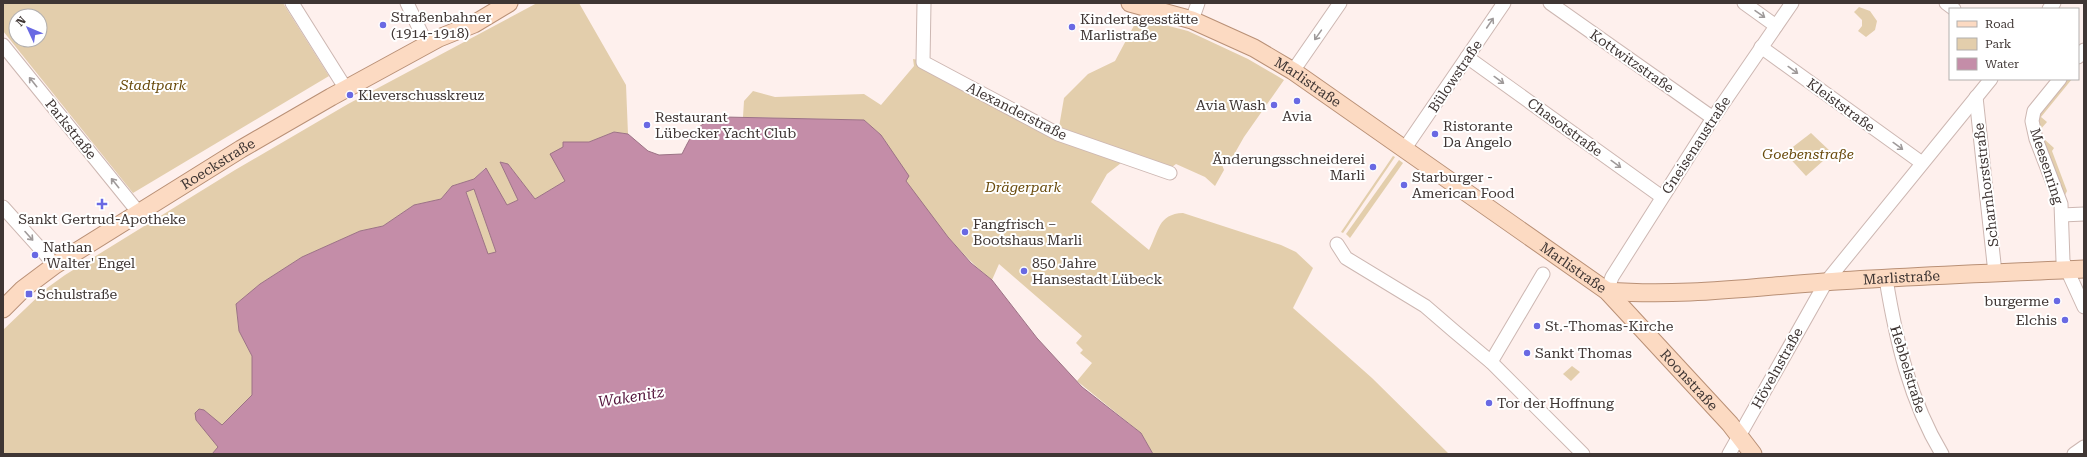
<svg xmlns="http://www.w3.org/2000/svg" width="2087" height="457" viewBox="0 0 2087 457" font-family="'Roboto Serif',serif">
	<rect width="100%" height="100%" fill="#fef0ed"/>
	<!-- green -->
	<g fill="#e3ceac" fill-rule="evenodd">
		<path d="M 3,3 L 283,3 L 329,76 L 133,193 L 3,31 ZM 16,16 L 40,16 L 40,40 L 16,40 Z"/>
		<polygon points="537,3 579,3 626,85 628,134 614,132 589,142 563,142 565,181 535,199 508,164 500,162 518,200 507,205 485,168 474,179 452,186 441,199 414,205 383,226 360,231 302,257 260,284 236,304 239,331 252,356 252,395 222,426 204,410 196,420 219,447 212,454 3,454 3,330 47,288 65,275 235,170 348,104"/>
		<polygon points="1859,7 1870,11 1877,21 1875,30 1866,37 1858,31 1862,26 1862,20 1854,12"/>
		<path d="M 1138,18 L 1188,31 L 1248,59 L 1284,80 L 1244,137 L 1228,165 L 1226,159 L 1221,162 L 1224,170 L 1215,186 L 1205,177 L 1176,164 L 1172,167 L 1130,156 L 1107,174 L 1091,202 L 1149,250 C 1159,231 1158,214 1183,213 L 1281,245 L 1296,252 L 1313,268 L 1293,308 L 1372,378 L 1449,454 L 1153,454 L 1141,433 L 1077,381 L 1092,363 L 1080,353 L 1083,350 L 1076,343 L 1082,336 L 999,264 L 992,280 C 957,252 931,217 906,181 L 908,176 L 881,135 L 864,120 L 743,117 L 744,101 L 753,91 L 775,97 L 864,94 L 881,105 L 914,66 L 913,59 L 930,62 L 1059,127 L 1064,98 L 1088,74 L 1115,61 Z"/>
		<polygon points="2064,79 2072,79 2041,117 2047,122 2039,131 2037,113"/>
		<polygon points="1811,133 1832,153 1806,176 1785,153"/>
		<polygon points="2044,139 2054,148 2052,151 2067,191 2065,195 2043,141"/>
		<polygon points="1393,156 1395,157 1343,233 1341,232"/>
		<polygon points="1399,160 1403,163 1350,238 1346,234"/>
		<polygon points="474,188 496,252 488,255 466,191"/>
		<polygon points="1572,366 1580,372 1571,381 1563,374"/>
	</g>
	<!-- water -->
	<path fill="#c48da8" stroke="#9c7385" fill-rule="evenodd" d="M 724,117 L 864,120 L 881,135 L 909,176 L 906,181 L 948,237 L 971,263 L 992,280 L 1037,338 L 1082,387 L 1141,433 L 1153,454 L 212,454 L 218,447 L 196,420 L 195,413 L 199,409 L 204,410 L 222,425 L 252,395 L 252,356 L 239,331 L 236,304 L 260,284 L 302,257 L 360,231 L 383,226 L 414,205 L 441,199 L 452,186 L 474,179 L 486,168 L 507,205 L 518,200 L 500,162 L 508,164 L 535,199 L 565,181 L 550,154 L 563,147 L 563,142 L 589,142 L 614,132 L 628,134 L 648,151 L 659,155 L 682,154 C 693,132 698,121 724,117 ZM 474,189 L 496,252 L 488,254 L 466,192 Z"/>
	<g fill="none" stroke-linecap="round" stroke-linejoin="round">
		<defs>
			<g id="minor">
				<polyline points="292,3 346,89"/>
				<polyline points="407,3 427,45"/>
				<polyline points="924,3 923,62 1058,134 1170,173"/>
				<polyline points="1550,3 1713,118"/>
				<polyline points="1744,3 1776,26"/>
				<polyline points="1946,3 1954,9"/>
				<polyline points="2049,9 2054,3"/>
				<polyline points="1192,20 1198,3"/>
				<polyline points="3,45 139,213"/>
				<polyline points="1761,47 1922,163"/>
				<polyline points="1467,57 1662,197"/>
				<polyline points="2078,57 2084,50"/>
				<polyline points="1293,71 1340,3"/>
				<polyline points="2060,79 2034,111 2032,121 2036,139 2061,204 2063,261 2084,307"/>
				<polyline points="1976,97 1995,273"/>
				<polyline points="1405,148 1504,3"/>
				<polyline points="3,207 55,265"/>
				<polyline points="2062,215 2084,214"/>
				<polyline points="1337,244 1346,258 1425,306 1454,331 1491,362 1583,454"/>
				<path d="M 1886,279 C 1896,340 1910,401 1942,454"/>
				<polyline points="1607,291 1612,277 1713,118 1792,3"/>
				<polyline points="1491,362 1543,274"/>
				<polyline points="1729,454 1826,282 1991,79"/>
				<polyline points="2074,454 2084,447"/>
			</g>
			<g id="major">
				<path id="s1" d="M 1130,3 L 1192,20 L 1254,48 L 1293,71 L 1607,291 L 1730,424 L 1753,454"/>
				<path id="s2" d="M 1607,291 C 1680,297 1752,287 1824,282 C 1911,276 1997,273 2084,269"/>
				<path id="s3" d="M 3,309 L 23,289 L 55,265 L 241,149 L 331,97 L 439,38 L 474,24 L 509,3"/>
			</g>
		</defs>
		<!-- minor casing -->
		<use href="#minor" stroke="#cdb7b2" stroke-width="15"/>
		<!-- major casing -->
		<use href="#major" stroke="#b99076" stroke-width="19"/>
		<!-- minor -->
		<use href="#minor" stroke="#fff" stroke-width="13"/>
		<!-- major -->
		<use href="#major" stroke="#fcdac2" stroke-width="17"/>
	</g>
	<!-- one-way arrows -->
	<defs><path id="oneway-shaft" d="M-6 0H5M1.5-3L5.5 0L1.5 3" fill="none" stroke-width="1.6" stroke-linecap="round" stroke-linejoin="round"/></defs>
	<g stroke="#9f9a9a">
		<use href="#oneway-shaft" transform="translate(1760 14) rotate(35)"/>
		<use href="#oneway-shaft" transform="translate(1490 23) rotate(-56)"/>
		<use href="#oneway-shaft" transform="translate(1318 35) rotate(125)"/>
		<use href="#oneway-shaft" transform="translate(1793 70) rotate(36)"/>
		<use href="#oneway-shaft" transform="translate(1499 80) rotate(36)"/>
		<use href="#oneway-shaft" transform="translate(33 82) rotate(-129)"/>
		<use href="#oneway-shaft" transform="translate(1898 146) rotate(36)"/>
		<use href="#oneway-shaft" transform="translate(1616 164) rotate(36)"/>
		<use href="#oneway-shaft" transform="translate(115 183) rotate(-129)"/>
		<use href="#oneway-shaft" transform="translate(29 236) rotate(48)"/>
	</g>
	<!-- markers -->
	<g fill="#6969e3" stroke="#fff" stroke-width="1.5">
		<circle cx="383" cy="25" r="4"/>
		<circle cx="1072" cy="27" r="4"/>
		<circle cx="350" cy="95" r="4"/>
		<circle cx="1297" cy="101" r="4"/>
		<circle cx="1274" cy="105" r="4"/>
		<circle cx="647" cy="125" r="4"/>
		<circle cx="1435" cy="134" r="4"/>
		<circle cx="1373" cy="167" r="4"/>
		<circle cx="1404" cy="185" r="4"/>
		<path d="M100 198h4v4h4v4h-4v4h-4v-4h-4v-4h4z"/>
		<circle cx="965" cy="232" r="4"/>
		<circle cx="35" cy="255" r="4"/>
		<circle cx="1024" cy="271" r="4"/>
		<rect x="25" y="290" width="8" height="8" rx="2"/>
		<circle cx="2057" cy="301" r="4"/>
		<circle cx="2065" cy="320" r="4"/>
		<circle cx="1537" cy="326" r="4"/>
		<circle cx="1527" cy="353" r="4"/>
		<circle cx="1489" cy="403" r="4"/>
	</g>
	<g text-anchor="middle" stroke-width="4" stroke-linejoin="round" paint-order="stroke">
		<!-- poi labels -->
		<g font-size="14" fill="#3f3634" stroke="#fff" text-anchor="start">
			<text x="391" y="22">Straßenbahner<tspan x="391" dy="16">(1914-1918)</tspan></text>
			<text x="1080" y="24">Kindertagesstätte<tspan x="1080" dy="16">Marlistraße</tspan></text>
			<text x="358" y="100">Kleverschusskreuz</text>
			<text x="1266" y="110" text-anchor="end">Avia Wash</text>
			<text x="1297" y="121" text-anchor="middle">Avia</text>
			<text x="655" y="122">Restaurant<tspan x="655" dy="16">Lübecker Yacht Club</tspan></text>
			<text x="1443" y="131">Ristorante<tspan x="1443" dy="16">Da Angelo</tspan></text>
			<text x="1365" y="164" text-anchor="end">Änderungsschneiderei<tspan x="1365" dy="16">Marli</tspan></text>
			<text x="1412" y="182">Starburger -<tspan x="1412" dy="16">American Food</tspan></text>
			<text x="102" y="224" text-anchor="middle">Sankt Gertrud-Apotheke</text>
			<text x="973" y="229">Fangfrisch –<tspan x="973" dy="16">Bootshaus Marli</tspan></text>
			<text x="43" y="252">Nathan<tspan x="43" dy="16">'Walter' Engel</tspan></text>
			<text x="1032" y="268">850 Jahre<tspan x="1032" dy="16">Hansestadt Lübeck</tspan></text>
			<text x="37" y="299">Schulstraße</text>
			<text x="2049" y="306" text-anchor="end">burgerme</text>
			<text x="2057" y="325" text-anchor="end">Elchis</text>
			<text x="1545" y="331">St.-Thomas-Kirche</text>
			<text x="1535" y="358">Sankt Thomas</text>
			<text x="1497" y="408">Tor der Hoffnung</text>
		</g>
		<!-- street labels -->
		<g font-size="14" fill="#3f3634" stroke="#fff">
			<text transform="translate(1632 61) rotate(35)" y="5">Kottwitzstraße</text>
			<text transform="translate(1455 76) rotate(-56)" y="5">Bülowstraße</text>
			<text dy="5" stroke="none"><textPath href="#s1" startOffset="196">Marlistraße</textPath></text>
			<text transform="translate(1841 105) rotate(36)" y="5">Kleiststraße</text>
			<text transform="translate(1017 111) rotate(27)" y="5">Alexanderstraße</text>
			<text transform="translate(1565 127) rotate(36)" y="5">Chasotstraße</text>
			<text transform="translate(71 129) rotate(51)" y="5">Parkstraße</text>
			<text transform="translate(1696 145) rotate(-57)" y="5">Gneisenaustraße</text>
			<text dy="5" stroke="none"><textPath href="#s3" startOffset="260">Roeckstraße</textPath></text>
			<text transform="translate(2047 166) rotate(72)" y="5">Meesenring</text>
			<text transform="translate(1986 185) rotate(-97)" y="5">Scharnhorststraße</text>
			<text dy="5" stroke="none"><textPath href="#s1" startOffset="520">Marlistraße</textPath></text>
			<text dy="5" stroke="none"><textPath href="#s2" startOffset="295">Marlistraße</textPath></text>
			<text transform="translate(1777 368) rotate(-61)" y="5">Hövelnstraße</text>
			<text transform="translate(1908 369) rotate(73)" y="5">Hebbelstraße</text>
			<text dy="5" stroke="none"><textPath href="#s1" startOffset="682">Roonstraße</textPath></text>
		</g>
		<!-- park labels -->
		<g font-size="14" font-style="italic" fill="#68490a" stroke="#fff">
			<text x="153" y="90">Stadtpark</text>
			<text x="1808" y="159">Goebenstraße</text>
			<text x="1023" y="192">Drägerpark</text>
		</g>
		<!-- water labels -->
		<g font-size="15" font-style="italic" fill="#521139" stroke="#fff">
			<text transform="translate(631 397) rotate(-9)" y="5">Wakenitz</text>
		</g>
	</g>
	<!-- border -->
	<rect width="2087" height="457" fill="none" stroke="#3f3634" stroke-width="8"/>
	<!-- legend -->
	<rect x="1949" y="8" width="130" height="72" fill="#ffffff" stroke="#b2afae"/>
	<rect x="1957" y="21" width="20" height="6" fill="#fcdac2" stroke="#b2afae"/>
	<text x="1985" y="28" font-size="12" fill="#3f3634">Road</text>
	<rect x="1957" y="38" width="20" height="12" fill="#e3ceac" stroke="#b2afae"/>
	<text x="1985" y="48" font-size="12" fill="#3f3634">Park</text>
	<rect x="1957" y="58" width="20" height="12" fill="#c48da8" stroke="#b2afae"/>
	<text x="1985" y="68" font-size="12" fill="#3f3634">Water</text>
	<!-- north arrow -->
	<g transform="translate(28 28) rotate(314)"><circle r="19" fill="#ffffff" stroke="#b2afae"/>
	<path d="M0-3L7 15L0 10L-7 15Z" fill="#6969e3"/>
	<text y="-6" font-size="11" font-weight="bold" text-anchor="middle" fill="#3f3634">N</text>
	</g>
</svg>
